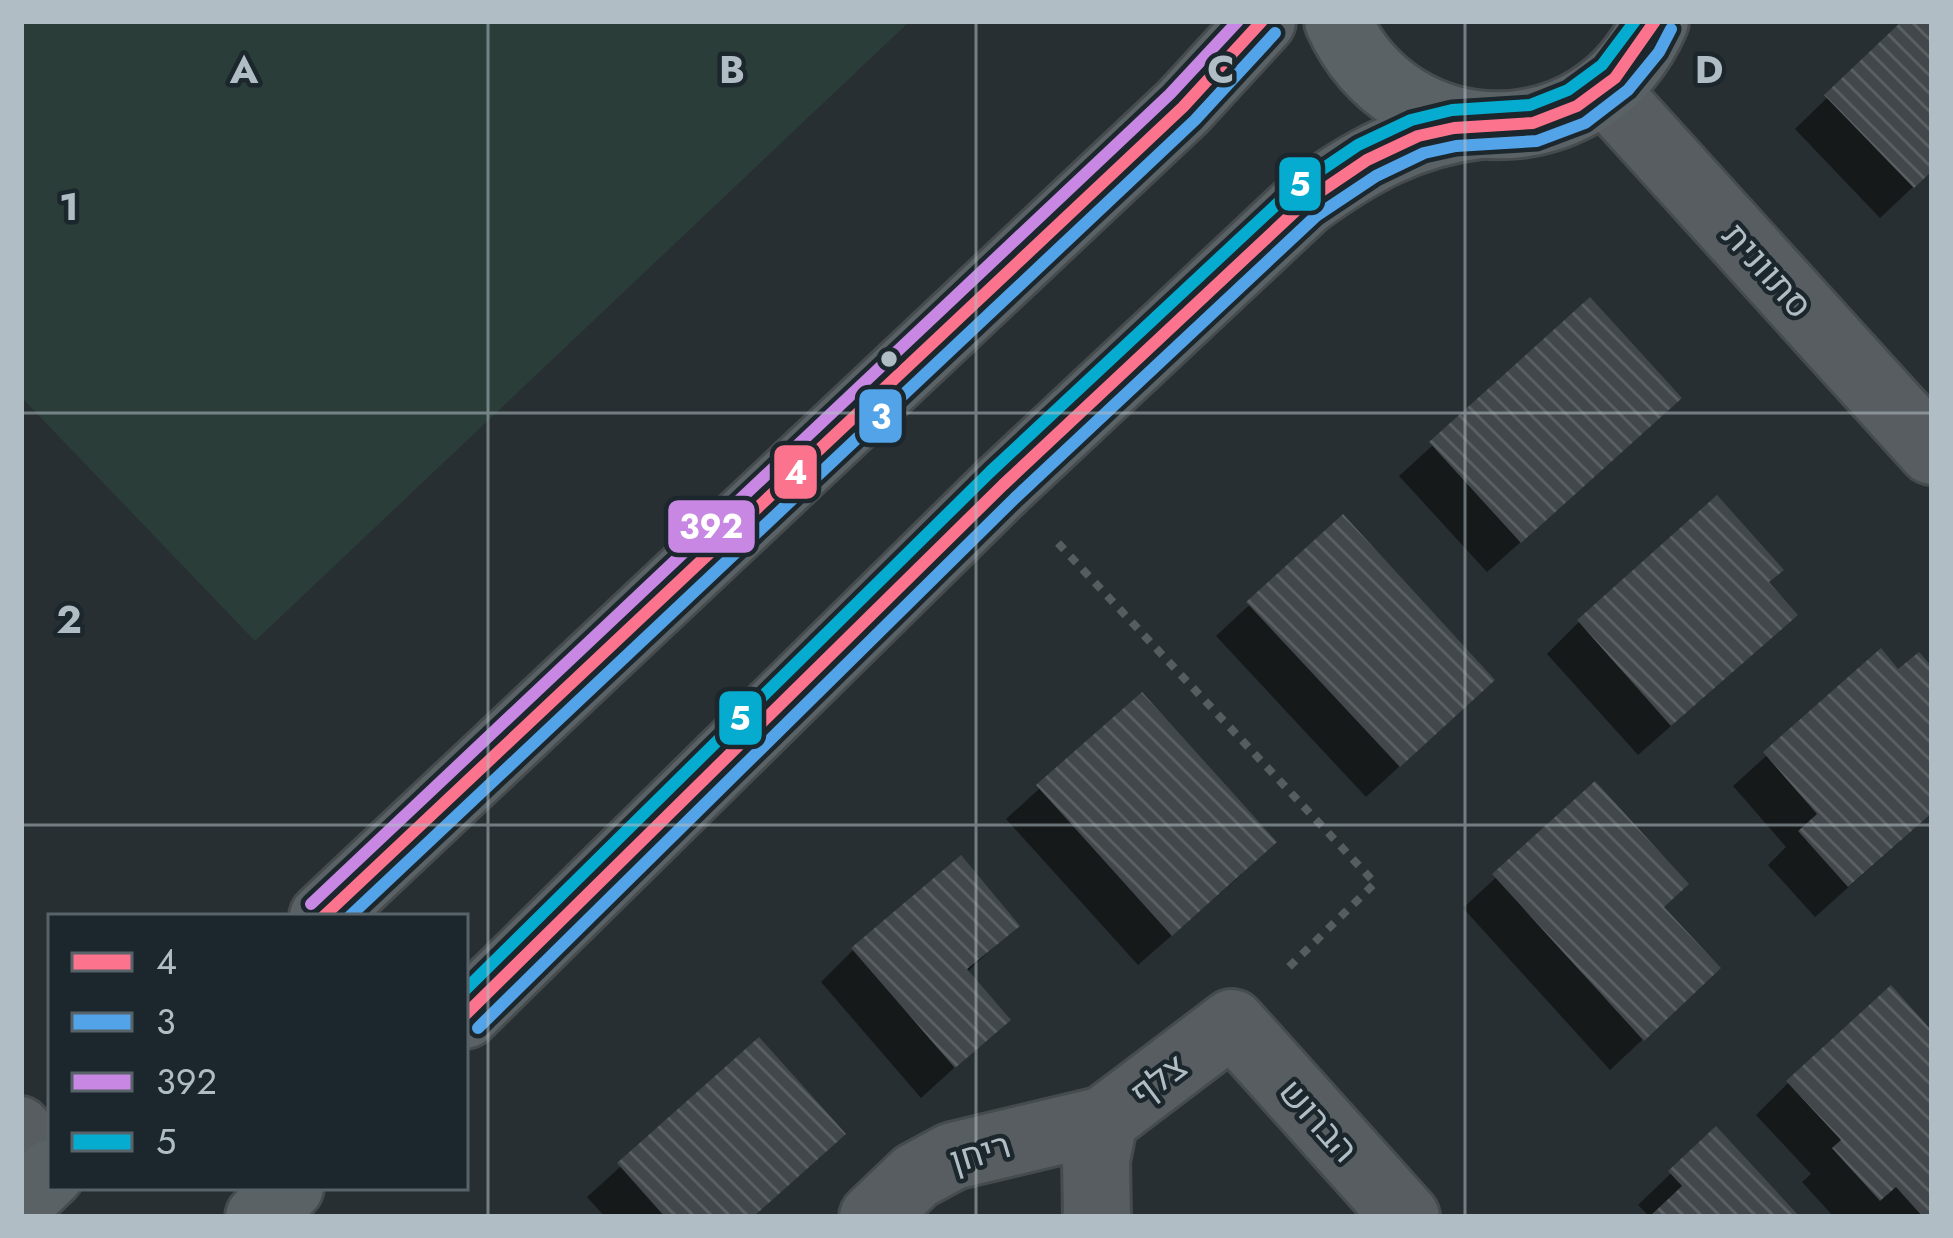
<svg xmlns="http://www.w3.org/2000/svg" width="1953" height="1238" viewBox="0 0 1953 1238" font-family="Jost,Heebo,sans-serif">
	<defs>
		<pattern id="building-back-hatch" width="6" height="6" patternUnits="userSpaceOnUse" patternTransform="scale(3)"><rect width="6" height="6" fill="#41474a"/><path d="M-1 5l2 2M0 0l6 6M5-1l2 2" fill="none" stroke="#5a6062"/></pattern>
	</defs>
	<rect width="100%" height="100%" fill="#282f32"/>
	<!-- grass -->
	<polygon fill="#2b3d38" points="21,21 910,21 255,641 21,397"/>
	<!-- shadow -->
	<g fill="#0007">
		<polygon points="1906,21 1932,21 1932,169 1880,218 1795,129"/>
		<polygon points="1590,302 1646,430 1487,572 1399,476"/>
		<polygon points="1343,518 1459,712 1366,797 1216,636"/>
		<polygon points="1766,583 1762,646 1638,755 1547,654 1579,622"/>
		<polygon points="1881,652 1898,673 1932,671 1932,813 1815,917 1768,865 1786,847 1733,786"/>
		<polygon points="1141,696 1242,874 1138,965 1006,819"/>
		<polygon points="1595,786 1661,908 1685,1000 1610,1070 1463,908"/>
		<polygon points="1016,926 966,973 1007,1020 921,1098 821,982 853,950"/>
		<polygon points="1932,1035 1932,1217 1834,1217 1802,1182 1811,1174 1756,1115 1788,1083"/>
		<polygon points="759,1041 842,1134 753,1217 605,1217 587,1197"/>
		<polygon points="1716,1130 1796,1217 1650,1217 1638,1205"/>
	</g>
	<!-- building -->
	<g fill="url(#building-back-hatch)">
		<polygon points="1902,21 1932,21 1932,171 1914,188 1824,95"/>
		<polygon points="1590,297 1682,398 1521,543 1429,442"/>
		<polygon points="1717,495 1784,570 1769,582 1798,615 1671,726 1577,620"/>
		<polygon points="1343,514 1495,680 1400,767 1246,602"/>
		<polygon points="1881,648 1898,669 1919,652 1932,667 1932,813 1848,887 1798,831 1817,814 1763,752"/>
		<polygon points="1142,692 1277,842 1172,936 1036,785"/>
		<polygon points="1595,781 1689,884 1664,907 1721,968 1644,1041 1492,874"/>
		<polygon points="961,855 1020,926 967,969 1011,1020 955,1068 851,948"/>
		<polygon points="1891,985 1932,1031 1932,1217 1923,1217 1896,1187 1880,1201 1832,1148 1841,1140 1786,1081"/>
		<polygon points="759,1037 846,1134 753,1217 665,1217 617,1163"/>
		<polygon points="1716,1126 1800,1217 1649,1217 1682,1186 1668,1171"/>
	</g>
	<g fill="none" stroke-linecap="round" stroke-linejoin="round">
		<defs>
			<polyline id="service" points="21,1124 51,1156"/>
			<g id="minor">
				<polyline points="1604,89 1932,451"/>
				<polyline points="873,1217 916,1176 953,1156 1104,1120"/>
				<polyline points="1097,1217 1096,1160 1104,1120 1232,1023 1406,1217"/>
			</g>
			<g id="secondary">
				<path d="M 1338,21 C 1400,159 1594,161 1655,21"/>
				<polyline points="323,917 1183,107 1262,21"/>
				<path d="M 465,1015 L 1003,485 L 1305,202 C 1360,162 1411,133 1480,125"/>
				<polyline points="21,1202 51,1173"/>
				<polyline points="259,1217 290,1187"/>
			</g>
		</defs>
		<!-- service casing -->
		<use href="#service" stroke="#464b4d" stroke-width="60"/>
		<!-- minor casing -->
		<use href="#minor" stroke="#464b4d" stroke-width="72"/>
		<!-- secondary casing -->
		<use href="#secondary" stroke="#464b4d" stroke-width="72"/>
		<!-- path -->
		<polyline stroke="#575c5f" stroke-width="8" stroke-dasharray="9 9" stroke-linecap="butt" points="1058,543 1375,883 1289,967"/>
		<!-- service -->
		<use href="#service" stroke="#575d61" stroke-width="54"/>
		<!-- minor -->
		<use href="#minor" stroke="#575d61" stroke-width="66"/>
		<!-- secondary -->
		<use href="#secondary" stroke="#5b6266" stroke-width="66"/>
		<defs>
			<g id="bus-1">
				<polyline points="323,917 1183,107 1262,21"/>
				<polyline points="465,1015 1003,485 1305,202 1367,160 1418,136 1454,128 1533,123 1577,106 1615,78 1655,21"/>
			</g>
			<g id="bus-2">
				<polyline points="349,917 1195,120 1275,33"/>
				<polyline points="478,1028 1015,498 1316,216 1376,176 1424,153 1456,146 1537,141 1585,123 1628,90 1659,52 1671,29"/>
			</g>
			<polyline id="bus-3" points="311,904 1170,94 1238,21"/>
			<polyline id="bus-4" points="465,990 990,472 1293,189 1358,145 1411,120 1452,110 1530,105 1568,90 1602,65 1635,21"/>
		</defs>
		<!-- bus-1 casing -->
		<use href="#bus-1" stroke="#1b272c" stroke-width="21"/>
		<!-- bus-2 casing -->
		<use href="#bus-2" stroke="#1b272c" stroke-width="21"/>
		<!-- bus-3 casing -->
		<use href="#bus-3" stroke="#1b272c" stroke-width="21"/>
		<!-- bus-4 casing -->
		<use href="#bus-4" stroke="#1b272c" stroke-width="21"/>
		<!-- bus-1 -->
		<use href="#bus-1" stroke="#fc738d" stroke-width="12"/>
		<!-- bus-2 -->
		<use href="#bus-2" stroke="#53a3e8" stroke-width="12"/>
		<!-- bus-3 -->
		<use href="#bus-3" stroke="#c787e3" stroke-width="12"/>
		<!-- bus-4 -->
		<use href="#bus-4" stroke="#06acd0" stroke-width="12"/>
	</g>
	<!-- grid -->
	<path fill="none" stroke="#b1bdc4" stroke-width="3" stroke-opacity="0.55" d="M 488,21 L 488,1217M 976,21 L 976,1217M 1465,21 L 1465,1217M 21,413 L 1932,413M 21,825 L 1932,825"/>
	<!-- markers -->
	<circle fill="#b1bdc4" stroke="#1b272c" stroke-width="4.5" cx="889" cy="359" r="10"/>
	<g text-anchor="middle" stroke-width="9" stroke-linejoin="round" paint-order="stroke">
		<!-- street labels -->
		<g font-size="36" fill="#b1bdc4" stroke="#1b272c">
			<text transform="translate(1768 270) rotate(48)" y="13">סתוונית</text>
			<text transform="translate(1158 1079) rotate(-37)" y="13">צלף</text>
			<text transform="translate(1319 1120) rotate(48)" y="13">הברוש</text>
			<text transform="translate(980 1152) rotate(-17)" y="13">ריחן</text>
		</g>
	</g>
	<g font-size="39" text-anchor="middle" font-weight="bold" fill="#b1bdc4" stroke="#1b272c" stroke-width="9" stroke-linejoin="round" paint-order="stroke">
		<text x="244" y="83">A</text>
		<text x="732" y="83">B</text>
		<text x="1221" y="83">C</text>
		<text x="1709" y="83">D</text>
		<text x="69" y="220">1</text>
		<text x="69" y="633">2</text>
	</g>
	<g stroke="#1b272c" stroke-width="4.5">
		<rect x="1277" y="155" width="46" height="58" rx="12" fill="#06acd0"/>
		<rect x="857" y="387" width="47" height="58" rx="12" fill="#53a3e8"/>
		<rect x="772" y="443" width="47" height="58" rx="12" fill="#fc738d"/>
		<rect x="666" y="498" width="91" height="57" rx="12" fill="#c787e3"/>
		<rect x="717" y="689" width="47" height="58" rx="12" fill="#06acd0"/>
	</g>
	<g font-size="33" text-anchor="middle" font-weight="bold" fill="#fff">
		<text x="1300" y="196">5</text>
		<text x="881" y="428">3</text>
		<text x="796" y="484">4</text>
		<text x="711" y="538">392</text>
		<text x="740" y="730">5</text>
	</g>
	<!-- border -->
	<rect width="1953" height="1238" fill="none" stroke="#b1bdc4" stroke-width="48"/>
	<!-- legend -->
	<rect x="48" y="914" width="420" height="276" fill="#1b272c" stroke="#576369" stroke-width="3"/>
	<rect x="72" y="953" width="60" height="18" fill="#fc738d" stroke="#576369" stroke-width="3"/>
	<text x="156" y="974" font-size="36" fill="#b1bdc4">4</text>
	<rect x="72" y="1013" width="60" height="18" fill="#53a3e8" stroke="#576369" stroke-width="3"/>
	<text x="156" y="1034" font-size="36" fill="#b1bdc4">3</text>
	<rect x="72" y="1073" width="60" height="18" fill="#c787e3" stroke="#576369" stroke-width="3"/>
	<text x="156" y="1094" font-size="36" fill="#b1bdc4">392</text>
	<rect x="72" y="1133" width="60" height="18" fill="#06acd0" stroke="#576369" stroke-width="3"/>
	<text x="156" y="1154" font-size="36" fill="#b1bdc4">5</text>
</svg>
